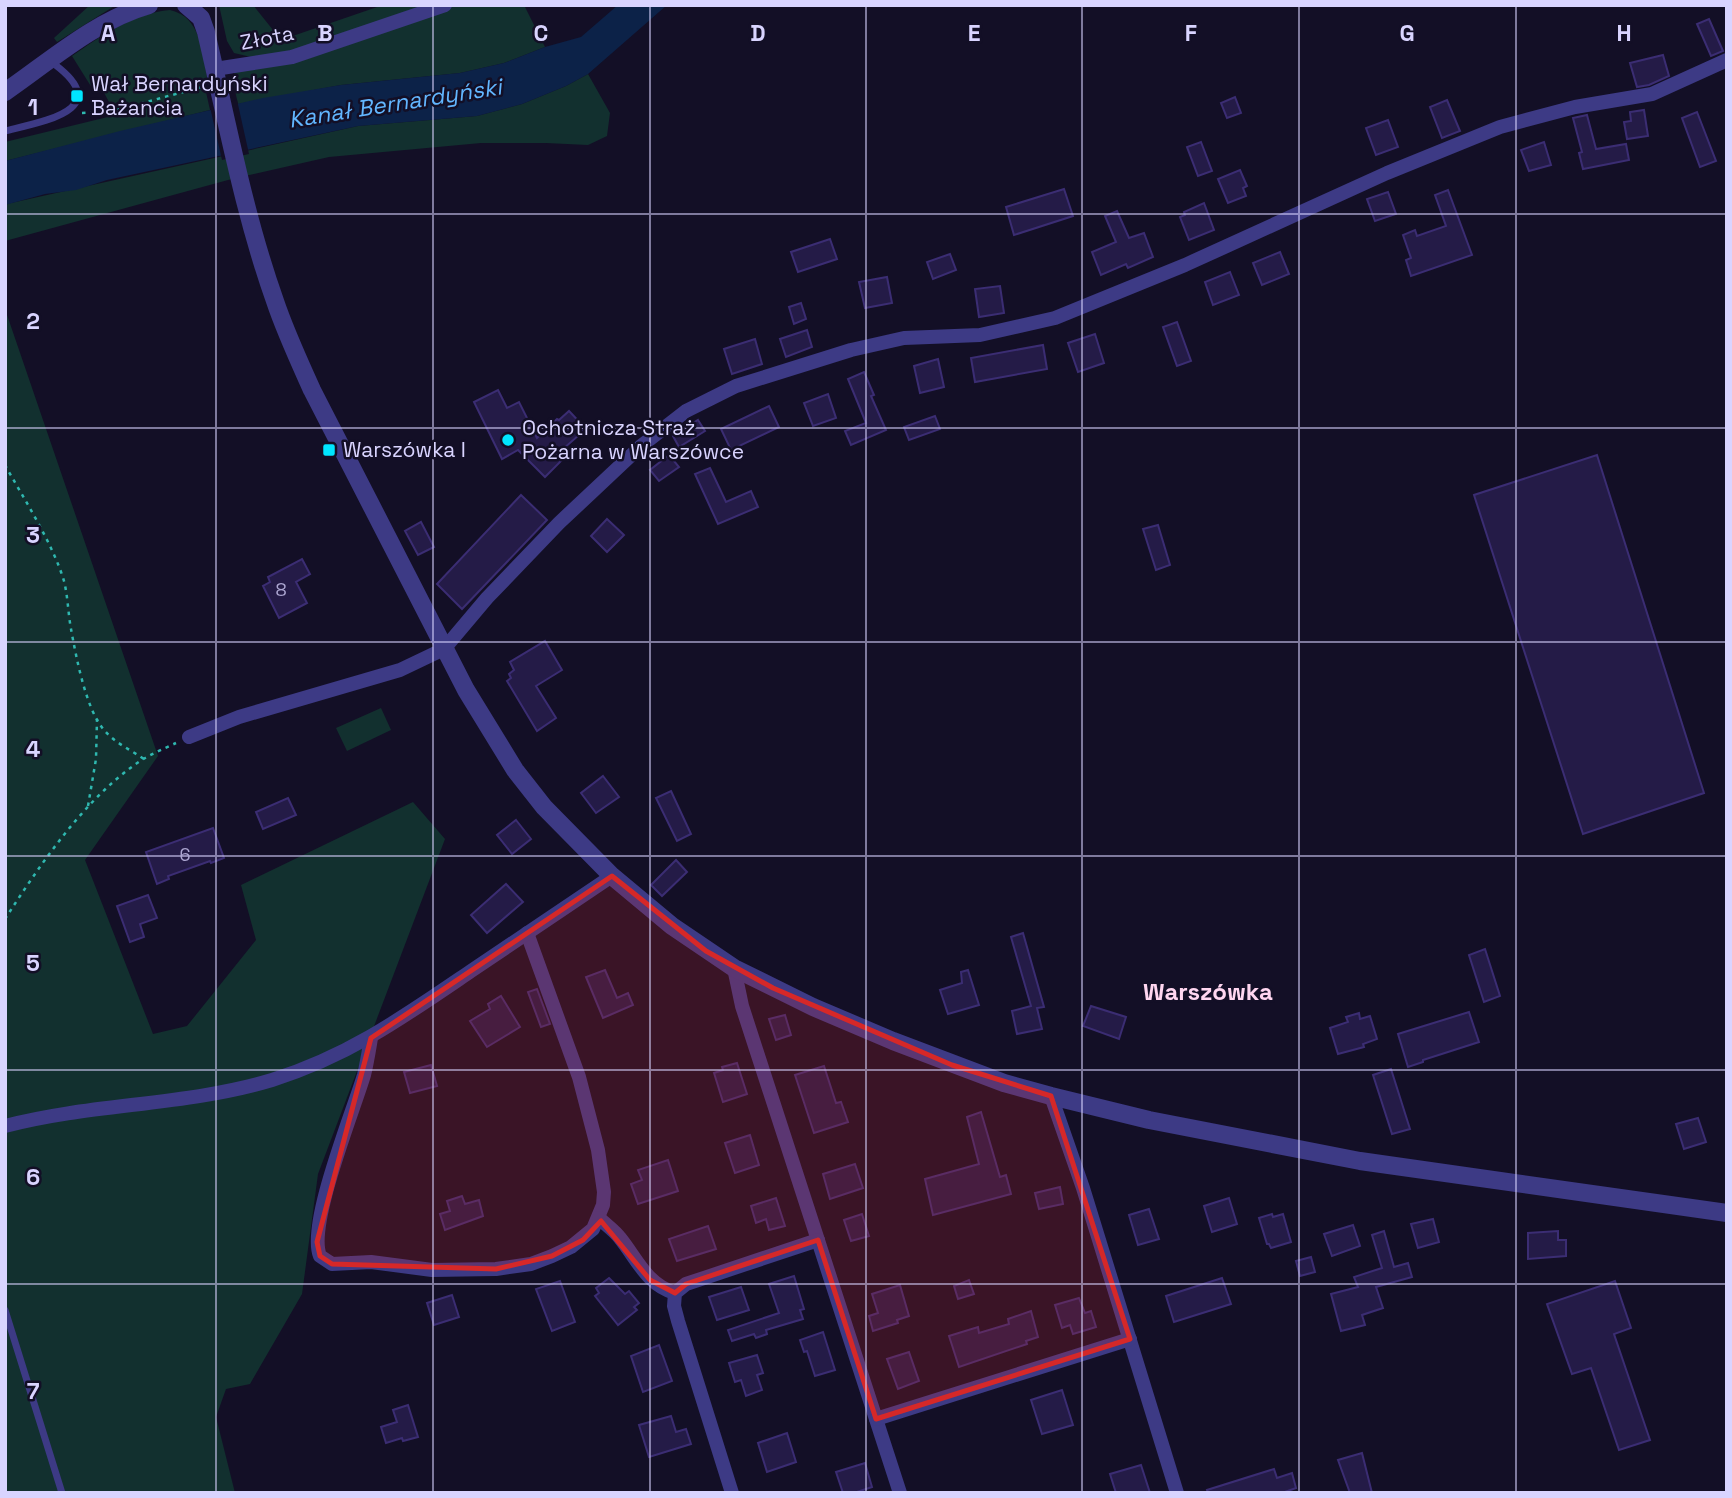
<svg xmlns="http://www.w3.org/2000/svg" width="1732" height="1498" viewBox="0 0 1732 1498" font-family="'Space Grotesk',sans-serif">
	<rect width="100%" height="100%" fill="#130f26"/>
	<!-- green -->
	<g fill="#12302f">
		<polygon points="90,5 116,5 57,42 54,38"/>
		<polygon points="219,5 253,5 281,40 383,5 427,5 290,51 251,57 234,53 227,41"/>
		<polygon points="456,5 524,5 545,47 504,63 460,73 341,85 238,104 232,77 235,72"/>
		<path d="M 170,10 C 202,17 202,54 208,81 L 204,83 L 210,110 L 5,161 L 5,142 L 116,115 L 101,87 L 92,88 L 72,56 C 101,36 134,13 170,10 Z"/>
		<polygon points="588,74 610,113 607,136 588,145 546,143 481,143 329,157 228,180 5,241 5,205 11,203 358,126 477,116 522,104 566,86"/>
		<polygon points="5,309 158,756 85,860 153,1034 187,1026 256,940 241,885 413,802 445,839 318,1174 302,1294 250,1384 226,1389 216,1417 235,1493 5,1493"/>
		<polygon points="381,708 391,730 347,751 336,728"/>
	</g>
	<!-- water -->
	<polygon fill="#0c2248" points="618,5 667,5 588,74 566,86 522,104 477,116 358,126 107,180 76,190 45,194 5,205 5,161 120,131 263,98 341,85 460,73 504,63 545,47 581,37"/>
	<!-- pier -->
	<polygon fill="#130f26" points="237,100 249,154 222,160 210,107"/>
	<!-- building -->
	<g fill="#241b47" stroke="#3b2d73" stroke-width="2">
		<polygon points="1709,19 1723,51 1711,56 1697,24"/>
		<polygon points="1663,55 1669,76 1649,85 1637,87 1630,63"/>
		<polygon points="1235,97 1241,113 1227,118 1221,103"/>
		<polygon points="1447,100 1460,131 1442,138 1430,107"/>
		<polygon points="1644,110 1648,136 1627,139 1624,122 1631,121 1630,112"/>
		<polygon points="1697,112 1716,161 1700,167 1682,118"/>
		<polygon points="1587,115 1596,149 1626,144 1629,160 1583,169 1579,153 1582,152 1573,118"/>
		<polygon points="1388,120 1398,147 1376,155 1366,128"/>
		<polygon points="1201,142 1212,171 1198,176 1187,147"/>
		<polygon points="1544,142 1551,165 1529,171 1521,150"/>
		<polygon points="1240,170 1247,186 1243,188 1246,196 1228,203 1218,179"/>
		<polygon points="1064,189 1073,216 1014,235 1006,207"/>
		<polygon points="1448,190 1472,255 1411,276 1406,260 1411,258 1403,235 1415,230 1417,236 1446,226 1435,195"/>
		<polygon points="1388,192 1396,214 1375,221 1367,199"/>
		<polygon points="1204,203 1214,230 1189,240 1180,217 1185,215 1184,212"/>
		<polygon points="1117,211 1129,238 1144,233 1153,257 1128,268 1126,264 1101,275 1092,252 1116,242 1105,216"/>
		<polygon points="830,239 837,259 798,272 791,252"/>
		<polygon points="1280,252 1289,274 1262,285 1253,263"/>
		<polygon points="950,254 956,270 933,279 927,262"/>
		<polygon points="1230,272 1239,295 1213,305 1205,282"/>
		<polygon points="887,277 892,303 865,308 859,282"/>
		<polygon points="1000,286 1004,313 979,317 975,289"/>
		<polygon points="801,303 806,319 794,324 789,307"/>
		<polygon points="1177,322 1191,361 1177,366 1163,327"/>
		<polygon points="807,330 812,347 786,357 780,339"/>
		<polygon points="1095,334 1104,363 1078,372 1068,343"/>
		<polygon points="755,339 762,364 732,374 724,349"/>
		<polygon points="1043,345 1047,369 975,382 971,358"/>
		<polygon points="938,359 944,387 920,393 914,366"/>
		<polygon points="864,372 874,395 871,396 886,430 851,445 845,431 866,423 848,379"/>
		<polygon points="498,390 507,408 519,402 537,438 557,419 559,420 569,411 586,429 556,455 561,461 545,477 518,450 502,459 474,402"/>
		<polygon points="828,394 836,418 813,426 804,403"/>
		<polygon points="769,406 779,427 731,450 721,429"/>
		<polygon points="935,416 940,429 909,440 904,427"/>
		<polygon points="698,420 705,431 679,447 673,436"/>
		<polygon points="669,455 679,467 659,481 650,470"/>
		<polygon points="1597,455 1704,793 1583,834 1474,495"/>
		<polygon points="710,468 726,502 751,491 758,507 718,524 695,474"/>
		<polygon points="521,495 547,520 462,609 437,584"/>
		<polygon points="607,519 624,535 607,552 591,536"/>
		<polygon points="421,522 434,547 418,555 405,531"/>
		<polygon points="1158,525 1170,565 1156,570 1143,529"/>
		<polygon points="302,559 310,574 296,582 307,603 279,618 263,586 270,582 268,577"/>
		<polygon points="545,641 562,670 536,686 556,718 537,731 507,681 511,678 509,674 514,670 510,662"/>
		<polygon points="603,776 619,797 596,813 581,793"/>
		<polygon points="671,791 691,834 677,841 656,798"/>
		<polygon points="288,798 296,815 263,829 256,812"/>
		<polygon points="516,820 531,839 512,854 497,835"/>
		<polygon points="213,828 224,858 211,863 210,861 168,876 169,879 157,884 146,852"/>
		<polygon points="676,860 687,872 662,896 651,885"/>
		<polygon points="506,884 523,902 487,933 471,915"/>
		<polygon points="148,895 157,918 140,924 144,937 130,942 117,906"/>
		<polygon points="1023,933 1044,1007 1037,1008 1042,1029 1017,1034 1012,1011 1031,1006 1011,937"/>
		<polygon points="1485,949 1500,996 1484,1002 1469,955"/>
		<polygon points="605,970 617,998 628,993 633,1005 603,1018 586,977"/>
		<polygon points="968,970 979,1005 948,1014 940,990 962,983 961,972"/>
		<polygon points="537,989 550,1024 541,1027 528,992"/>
		<polygon points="501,996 520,1027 487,1047 470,1021 490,1009 488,1004"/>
		<polygon points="1091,1006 1126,1017 1119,1039 1083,1026"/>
		<polygon points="1469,1012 1479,1042 1423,1060 1423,1062 1408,1067 1398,1034"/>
		<polygon points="1359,1013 1360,1019 1370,1016 1377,1039 1363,1044 1364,1047 1338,1054 1330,1028 1348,1022 1346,1017"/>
		<polygon points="785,1015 791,1035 776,1040 769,1019"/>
		<polygon points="737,1063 747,1094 723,1102 714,1073 723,1070 722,1067"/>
		<polygon points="431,1065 437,1086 410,1093 404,1072"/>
		<polygon points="824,1066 836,1103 841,1102 848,1122 814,1133 795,1075"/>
		<polygon points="1391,1069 1410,1129 1392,1134 1373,1075"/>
		<polygon points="981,1112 1000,1177 1006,1175 1011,1194 933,1215 925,1179 979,1164 967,1117"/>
		<polygon points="1698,1118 1706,1142 1684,1149 1676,1124"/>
		<polygon points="750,1135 759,1165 735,1173 725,1143"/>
		<polygon points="668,1160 678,1191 638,1204 631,1184 642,1180 638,1170"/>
		<polygon points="855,1164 863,1188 830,1199 823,1174"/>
		<polygon points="1060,1187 1063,1204 1039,1209 1035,1193"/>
		<polygon points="462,1196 465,1204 479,1200 483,1216 445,1230 440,1214 450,1211 447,1201"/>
		<polygon points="776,1198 785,1226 769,1230 766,1219 756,1223 751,1206"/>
		<polygon points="1229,1198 1237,1224 1212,1232 1204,1206"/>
		<polygon points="1149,1209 1159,1239 1138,1245 1129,1215"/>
		<polygon points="862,1214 869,1236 851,1241 844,1220"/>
		<polygon points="1272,1214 1273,1217 1283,1214 1291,1242 1271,1248 1269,1244 1267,1244 1259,1218"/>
		<polygon points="1433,1219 1439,1242 1418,1248 1411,1224"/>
		<polygon points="1353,1225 1360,1246 1332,1256 1324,1234"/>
		<polygon points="708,1226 716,1249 677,1261 669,1239"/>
		<polygon points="1384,1231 1394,1267 1408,1263 1412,1277 1376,1287 1383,1308 1362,1315 1365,1325 1341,1331 1331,1294 1358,1287 1354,1277 1382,1268 1372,1235"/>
		<polygon points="1558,1231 1558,1240 1566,1240 1566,1256 1528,1259 1528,1233"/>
		<polygon points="1311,1257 1315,1272 1300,1276 1296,1261"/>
		<polygon points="794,1276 804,1309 800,1310 803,1319 766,1330 767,1334 756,1338 754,1334 732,1341 728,1330 779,1313 769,1284"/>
		<polygon points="609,1278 625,1294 629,1291 639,1303 634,1307 637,1310 618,1325 595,1296 599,1293 596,1288"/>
		<polygon points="1222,1278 1231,1304 1174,1322 1166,1296"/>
		<polygon points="969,1280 974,1294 958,1299 954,1286"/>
		<polygon points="560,1281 575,1322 552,1331 536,1289"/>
		<polygon points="1615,1281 1631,1328 1614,1334 1650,1440 1619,1450 1591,1368 1572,1374 1547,1304"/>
		<polygon points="900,1285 909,1316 897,1320 898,1323 873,1331 869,1316 878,1313 872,1294"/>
		<polygon points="741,1287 749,1310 717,1320 709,1297"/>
		<polygon points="452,1295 459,1317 434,1325 427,1303"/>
		<polygon points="1079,1298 1085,1313 1091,1311 1096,1327 1073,1334 1070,1325 1062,1328 1055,1305"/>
		<polygon points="1031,1311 1038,1337 1026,1341 1027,1344 959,1367 949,1336 978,1327 979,1333 1009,1324 1008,1319"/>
		<polygon points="823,1332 835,1370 815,1376 807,1351 804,1352 800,1340"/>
		<polygon points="659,1345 672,1381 643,1392 631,1356"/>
		<polygon points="909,1352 919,1381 898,1389 887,1359"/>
		<polygon points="757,1355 763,1373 757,1375 762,1390 746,1396 741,1380 735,1382 729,1363"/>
		<polygon points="1062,1390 1073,1425 1042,1434 1031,1400"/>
		<polygon points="408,1405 418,1437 403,1441 402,1438 386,1443 381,1427 397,1422 393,1410"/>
		<polygon points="671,1416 676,1432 686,1429 691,1444 649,1457 639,1425"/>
		<polygon points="787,1433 796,1462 767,1472 758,1443"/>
		<polygon points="1362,1453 1372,1493 1350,1493 1338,1460"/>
		<polygon points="865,1463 872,1487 854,1493 843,1493 836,1472"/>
		<polygon points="1141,1465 1150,1493 1116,1493 1110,1474"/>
		<polygon points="1274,1469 1277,1478 1292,1473 1296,1488 1282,1493 1208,1493 1207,1490"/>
	</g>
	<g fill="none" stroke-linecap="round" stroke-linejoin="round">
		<!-- path -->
		<g stroke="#2fb8b0" stroke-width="2.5" stroke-dasharray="3.5 5" stroke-linecap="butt">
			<polyline points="82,113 109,112 202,87"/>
			<path d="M 5,465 C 24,499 53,544 64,581 C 68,597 68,613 71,629 C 76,656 86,711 105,731 C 115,743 131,750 144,759"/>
			<polyline points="88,806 96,759 97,719"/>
			<path d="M 5,919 C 40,865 81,804 133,766 C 146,756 161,750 176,743"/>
		</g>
		<!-- service -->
		<g stroke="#3d3a85" stroke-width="7">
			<path d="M 5,131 C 45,121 118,109 50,61"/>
			<polyline points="5,1310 62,1493"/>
		</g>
		<!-- minor -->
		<g stroke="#3d3a85" stroke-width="14">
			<polyline points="215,69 292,57 445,5"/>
			<polyline points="189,737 239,717 400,670 444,649 487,598 559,523 641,446 686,411 736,386 851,350 904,338 980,335 1055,318 1185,265 1387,173 1500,127 1575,107 1652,94 1727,60"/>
			<polyline points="734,968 742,1006 900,1493"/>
			<path d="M 371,1038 C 369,1050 367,1063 364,1075 C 353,1112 307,1225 320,1256 L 332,1264 L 371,1262 L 432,1270 L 496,1269 L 531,1264 L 552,1256 L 571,1247 L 593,1229 L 603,1205 L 604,1192 L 598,1150 L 579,1077 L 527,933"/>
			<polyline points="1051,1096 1083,1188 1177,1493"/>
			<path d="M 5,1126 C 93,1103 185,1106 272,1080 C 349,1056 405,1016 471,971 C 518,939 565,908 612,876"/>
			<path d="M 599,1218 C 606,1225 614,1230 620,1238 C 637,1259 647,1285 675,1293"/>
			<polyline points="876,1419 1130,1339"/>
			<polyline points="732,1493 678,1321 674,1306 675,1293 686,1284 818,1240"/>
		</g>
		<!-- tertiary -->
		<g stroke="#3d3a85" stroke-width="18">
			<path d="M 186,5 L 201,18 L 206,32 C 227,121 244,214 275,301 C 285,331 299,361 312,390 L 466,690 L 515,770 L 544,807 L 612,876 L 672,926 L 734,968 L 813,1007 L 893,1041 L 1004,1083 L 1051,1096 L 1149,1120 L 1360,1161 L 1727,1213"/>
			<path d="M 5,92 C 50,61 96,20 149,5"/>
		</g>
	</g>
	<!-- marked area -->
	<path fill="#d62828" fill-opacity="0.2" stroke="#d62828" stroke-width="5" stroke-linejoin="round" d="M 612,876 L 706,951 L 773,988 L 952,1065 L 1051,1096 L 1130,1339 L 876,1419 L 818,1240 L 686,1284 L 675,1293 L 650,1280 L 601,1221 L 583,1240 L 552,1256 L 496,1269 L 332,1264 L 320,1256 L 317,1242 L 371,1038 Z"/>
	<!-- grid -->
	<path fill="none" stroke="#d9d4ff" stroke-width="2" stroke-opacity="0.55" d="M 216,5 L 216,1493M 433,5 L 433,1493M 650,5 L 650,1493M 866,5 L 866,1493M 1082,5 L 1082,1493M 1299,5 L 1299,1493M 1516,5 L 1516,1493M 5,214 L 1727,214M 5,428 L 1727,428M 5,642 L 1727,642M 5,856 L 1727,856M 5,1070 L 1727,1070M 5,1284 L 1727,1284"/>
	<!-- markers -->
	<g fill="#00e5ff" stroke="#130f26" stroke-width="2.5">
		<rect x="70" y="89" width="14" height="14" rx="3.5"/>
		<circle cx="508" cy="440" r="7"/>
		<rect x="322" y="443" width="14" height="14" rx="3.5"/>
	</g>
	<g text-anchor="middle" stroke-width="5" stroke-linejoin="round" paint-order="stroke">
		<!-- number labels -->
		<g font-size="18" fill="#aca6d1">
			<text x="281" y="596">8</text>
			<text x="185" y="861">6</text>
		</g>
		<!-- street labels -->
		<g font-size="21" fill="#d9d4ff" stroke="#130f26">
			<text transform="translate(267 38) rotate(-11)" y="7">Złota</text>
		</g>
		<!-- poi labels -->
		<g font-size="21" fill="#d9d4ff" stroke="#130f26" text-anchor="start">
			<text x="91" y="91">Wał Bernardyński<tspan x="91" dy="24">Bażancia</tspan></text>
			<text x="522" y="435">Ochotnicza Straż<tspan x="522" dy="24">Pożarna w Warszówce</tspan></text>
			<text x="343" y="457">Warszówka I</text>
		</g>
		<!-- water labels -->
		<g font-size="23" font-style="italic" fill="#62b6ff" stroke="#130f26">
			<text transform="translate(395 103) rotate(-9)" y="8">Kanał Bernardyński</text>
		</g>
		<!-- quarter labels -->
		<g font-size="24" font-weight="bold" fill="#ffd6f0" stroke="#130f26">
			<text x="1208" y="1000">Warszówka</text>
		</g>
	</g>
	<g font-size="23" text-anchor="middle" font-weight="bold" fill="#d9d4ff" stroke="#130f26" stroke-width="5" stroke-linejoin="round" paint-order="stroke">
		<text x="108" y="41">A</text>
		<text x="325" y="41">B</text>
		<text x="541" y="41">C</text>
		<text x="758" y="41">D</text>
		<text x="974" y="41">E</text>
		<text x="1191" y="41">F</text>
		<text x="1407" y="41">G</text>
		<text x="1624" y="41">H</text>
		<text x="33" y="115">1</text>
		<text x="33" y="329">2</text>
		<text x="33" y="543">3</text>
		<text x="33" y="757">4</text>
		<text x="33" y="971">5</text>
		<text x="33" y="1185">6</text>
		<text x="33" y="1399">7</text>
	</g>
	<!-- border -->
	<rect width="1732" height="1498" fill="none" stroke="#d9d4ff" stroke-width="14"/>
</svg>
